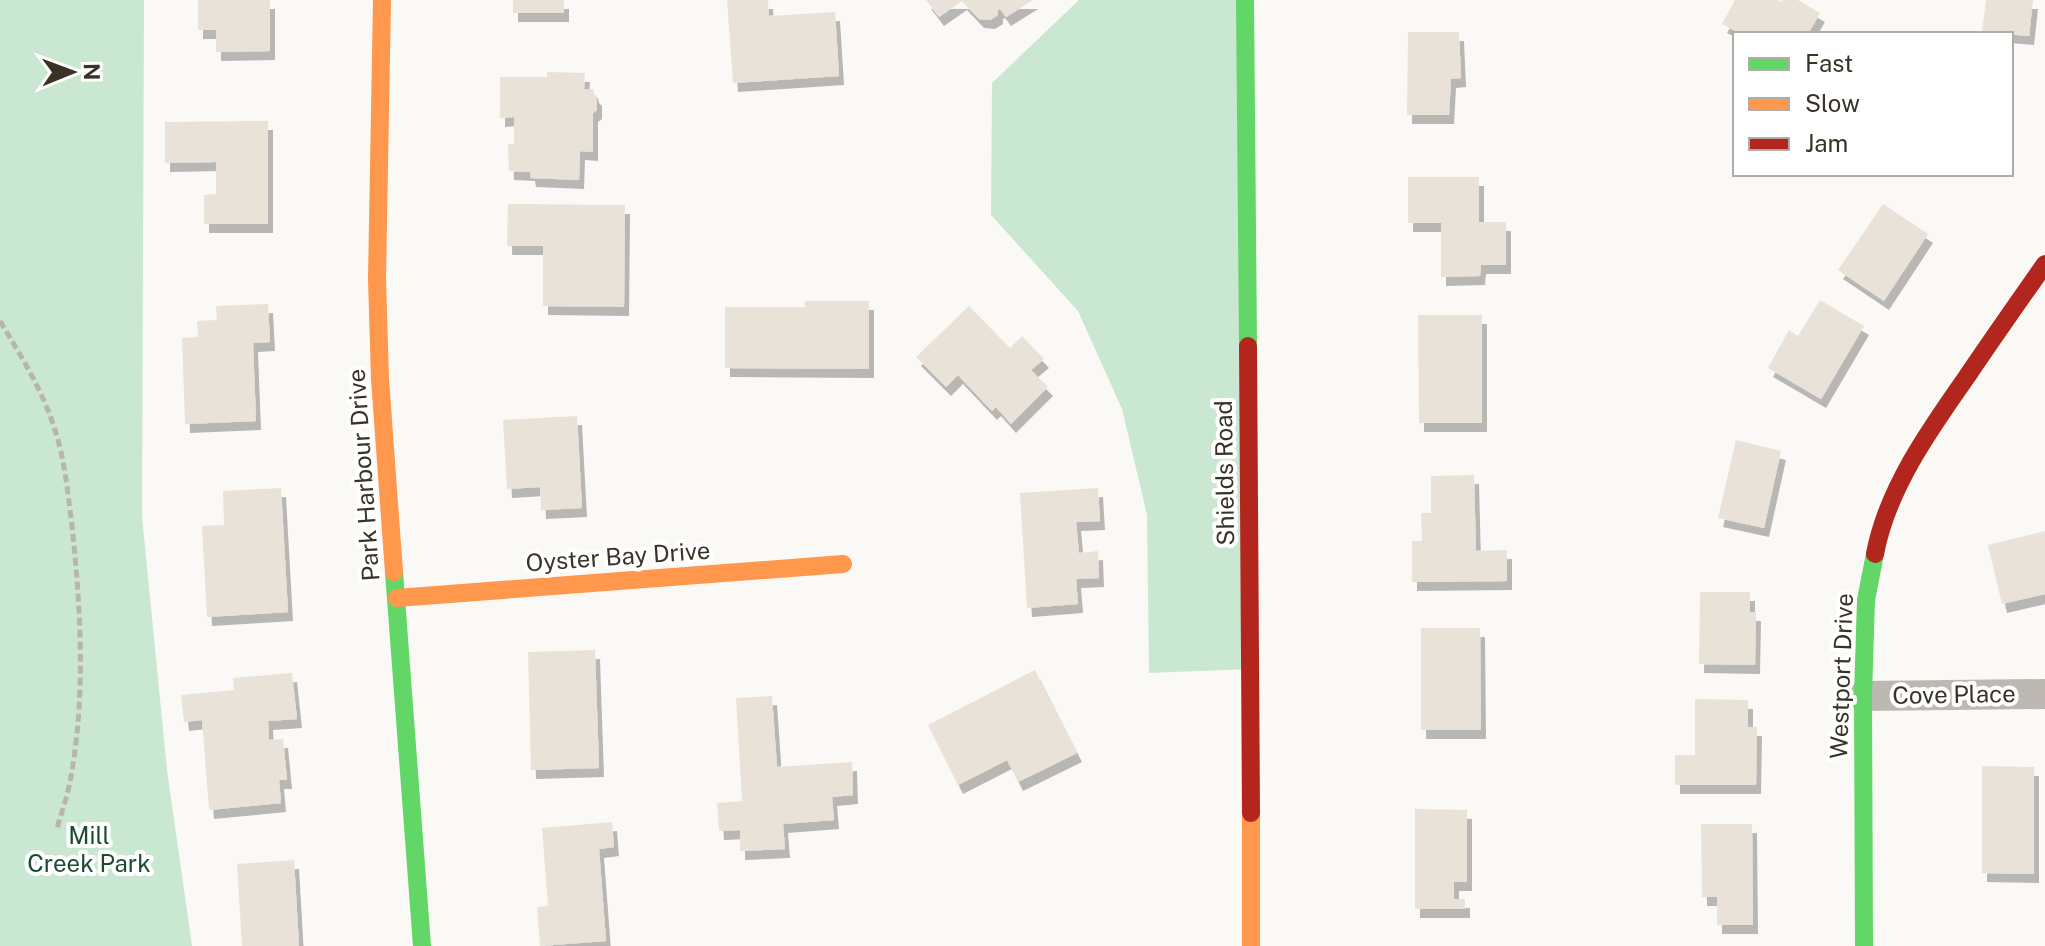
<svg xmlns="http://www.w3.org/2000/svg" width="2045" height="946" viewBox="0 0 2045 946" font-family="'Public Sans',sans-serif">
	<defs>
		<filter id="shadow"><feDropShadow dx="5" dy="9" stdDeviation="0" flood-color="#0004"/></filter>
	</defs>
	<rect width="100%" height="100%" fill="#fbf9f6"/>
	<!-- green -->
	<g fill="#cae7d1">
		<polygon points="0,0 144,0 142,516 167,770 192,946 0,946"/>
		<polygon points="1079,0 1245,0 1250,669 1149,673 1147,515 1122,409 1078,311 991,215 992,83"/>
	</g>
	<!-- building -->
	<g fill="#e9e2d8" filter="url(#shadow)">
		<polygon points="198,0 270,0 270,51 216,52 216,30 198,30"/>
		<rect x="513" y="0" width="51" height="13"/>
		<polygon points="727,0 768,0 769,16 835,12 839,76 733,83"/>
		<polygon points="926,0 1033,0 1006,17 1000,9 998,10 998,15 990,20 979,19 962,1 939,17"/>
		<polygon points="1735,0 1778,0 1781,2 1783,0 1798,0 1820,13 1808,34 1741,34 1722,24"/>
		<polygon points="1986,0 2033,0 2029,36 1982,32"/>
		<polygon points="1408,32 1459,32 1461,78 1451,79 1449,115 1407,115"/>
		<polygon points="547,72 585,73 584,89 593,89 594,94 597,97 597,110 593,113 593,152 580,151 579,180 531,178 530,172 509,171 508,144 514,144 514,117 500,118 500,77 547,77"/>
		<polygon points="268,121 268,224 204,224 204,195 216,194 216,162 165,163 165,122"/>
		<polygon points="1408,177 1479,177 1479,222 1506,222 1506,265 1481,265 1480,276 1441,277 1441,223 1408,223"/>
		<polygon points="508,204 625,205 624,307 543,306 543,246 507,246"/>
		<polygon points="1883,204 1928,234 1884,301 1838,270"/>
		<polygon points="1820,300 1864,326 1821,399 1768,368 1789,330 1798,336"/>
		<polygon points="805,301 869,301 869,369 725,368 725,307 805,307"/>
		<polygon points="268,304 270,342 253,343 256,421 185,424 182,338 198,337 197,321 217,320 216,306"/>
		<polygon points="969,306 1010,348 1022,336 1044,359 1031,370 1048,387 1011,424 996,407 992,411 958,375 946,387 916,357"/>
		<polygon points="1418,315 1482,315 1482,423 1419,423"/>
		<polygon points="577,416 582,508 541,510 540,487 507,489 503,420"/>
		<polygon points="1736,440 1781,451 1764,528 1718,518"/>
		<polygon points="1474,475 1476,551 1507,550 1507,581 1412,582 1412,541 1422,541 1421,513 1431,513 1431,476"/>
		<polygon points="281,488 288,612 207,617 202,526 224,525 223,491"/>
		<polygon points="1098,488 1100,521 1076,522 1079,553 1098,551 1099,578 1076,579 1078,604 1027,608 1020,493"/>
		<polygon points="2045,531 2045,594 2002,604 1988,545"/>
		<polygon points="1700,592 1750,592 1750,612 1756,612 1755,665 1699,664"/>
		<polygon points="1421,628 1480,628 1481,730 1421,730"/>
		<polygon points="595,650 599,768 531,770 528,652"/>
		<polygon points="1035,670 1077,753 1018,782 1007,760 958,785 928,725"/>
		<polygon points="292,673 297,719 268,721 269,740 283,739 287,780 279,780 281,803 209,810 202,720 184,722 181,695 234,690 233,678"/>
		<polygon points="772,696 777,767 852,762 853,795 832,797 834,820 783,824 785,849 740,851 740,830 719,831 717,803 742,801 736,698"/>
		<polygon points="1695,699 1748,700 1748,727 1757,727 1756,785 1675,785 1675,755 1695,755"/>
		<polygon points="1982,766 2034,767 2034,874 1982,873"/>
		<polygon points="1415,809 1467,810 1467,882 1454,882 1454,899 1465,899 1465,909 1415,909"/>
		<polygon points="612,822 614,847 599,849 606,941 540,946 537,907 548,906 542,828"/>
		<polygon points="1701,824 1752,824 1753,925 1717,925 1717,897 1702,897"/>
		<polygon points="294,860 299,946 242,946 237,864"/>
	</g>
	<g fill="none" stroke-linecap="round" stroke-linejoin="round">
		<!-- path -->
		<path stroke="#b8b5af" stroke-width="5" stroke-dasharray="8 4" stroke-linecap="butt" d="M 0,321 C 21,356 43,391 55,430 C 65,461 68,494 72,526 C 81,610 86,698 70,782 C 67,798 61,813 57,829"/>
		<!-- street -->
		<polyline stroke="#bdb8b1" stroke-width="30" points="1863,696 2045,694"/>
		<!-- fast -->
		<g stroke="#63d668" stroke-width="18">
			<polyline points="1245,0 1248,346"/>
			<polyline points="394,572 422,946"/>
			<polyline points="1864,946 1863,696 1866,600 1875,554"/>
		</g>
		<!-- slow -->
		<g stroke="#ff974d" stroke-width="18">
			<polyline points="382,0 377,279 380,379 394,572"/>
			<polyline points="397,598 843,564"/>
			<polyline points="1251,813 1251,946"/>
		</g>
		<!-- jam -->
		<g stroke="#b3261e" stroke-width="18">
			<polyline points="1248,346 1251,813"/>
			<path d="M 1875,554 C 1887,489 1930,429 1968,375 C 1993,338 2019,301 2045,264"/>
		</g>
	</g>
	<g text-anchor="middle" stroke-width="8" stroke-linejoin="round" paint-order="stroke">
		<!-- street labels -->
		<g font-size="24" fill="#393326" stroke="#fff">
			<text transform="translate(1225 473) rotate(-91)" y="8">Shields Road</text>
			<text transform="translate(364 475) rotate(-94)" y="8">Park Harbour Drive</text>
			<text transform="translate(618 557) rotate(-4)" y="8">Oyster Bay Drive</text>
			<text transform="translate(1842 676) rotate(-88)" y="8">Westport Drive</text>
			<text transform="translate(1954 695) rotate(-1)" y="8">Cove Place</text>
		</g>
		<!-- park labels -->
		<g font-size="24" fill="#1c4c2f" stroke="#fff">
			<text x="89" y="844">Mill<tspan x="89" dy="28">Creek Park</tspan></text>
		</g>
	</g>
	<!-- legend -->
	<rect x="1733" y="32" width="280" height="144" fill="#ffffff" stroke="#b0ada8" stroke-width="2"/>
	<rect x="1749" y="58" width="40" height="12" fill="#63d668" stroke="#b0ada8" stroke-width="2"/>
	<text x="1805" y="72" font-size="24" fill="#393326">Fast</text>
	<rect x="1749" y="98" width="40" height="12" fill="#ff974d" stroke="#b0ada8" stroke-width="2"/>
	<text x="1805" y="112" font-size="24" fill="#393326">Slow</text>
	<rect x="1749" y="138" width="40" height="12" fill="#b3261e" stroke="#b0ada8" stroke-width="2"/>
	<text x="1805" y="152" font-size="24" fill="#393326">Jam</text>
	<!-- north arrow -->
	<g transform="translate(72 72) rotate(89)" stroke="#ffffff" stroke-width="6" paint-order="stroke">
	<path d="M0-6L14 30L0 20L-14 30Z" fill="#393326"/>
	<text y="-12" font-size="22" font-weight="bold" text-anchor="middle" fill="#393326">N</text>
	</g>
</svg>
